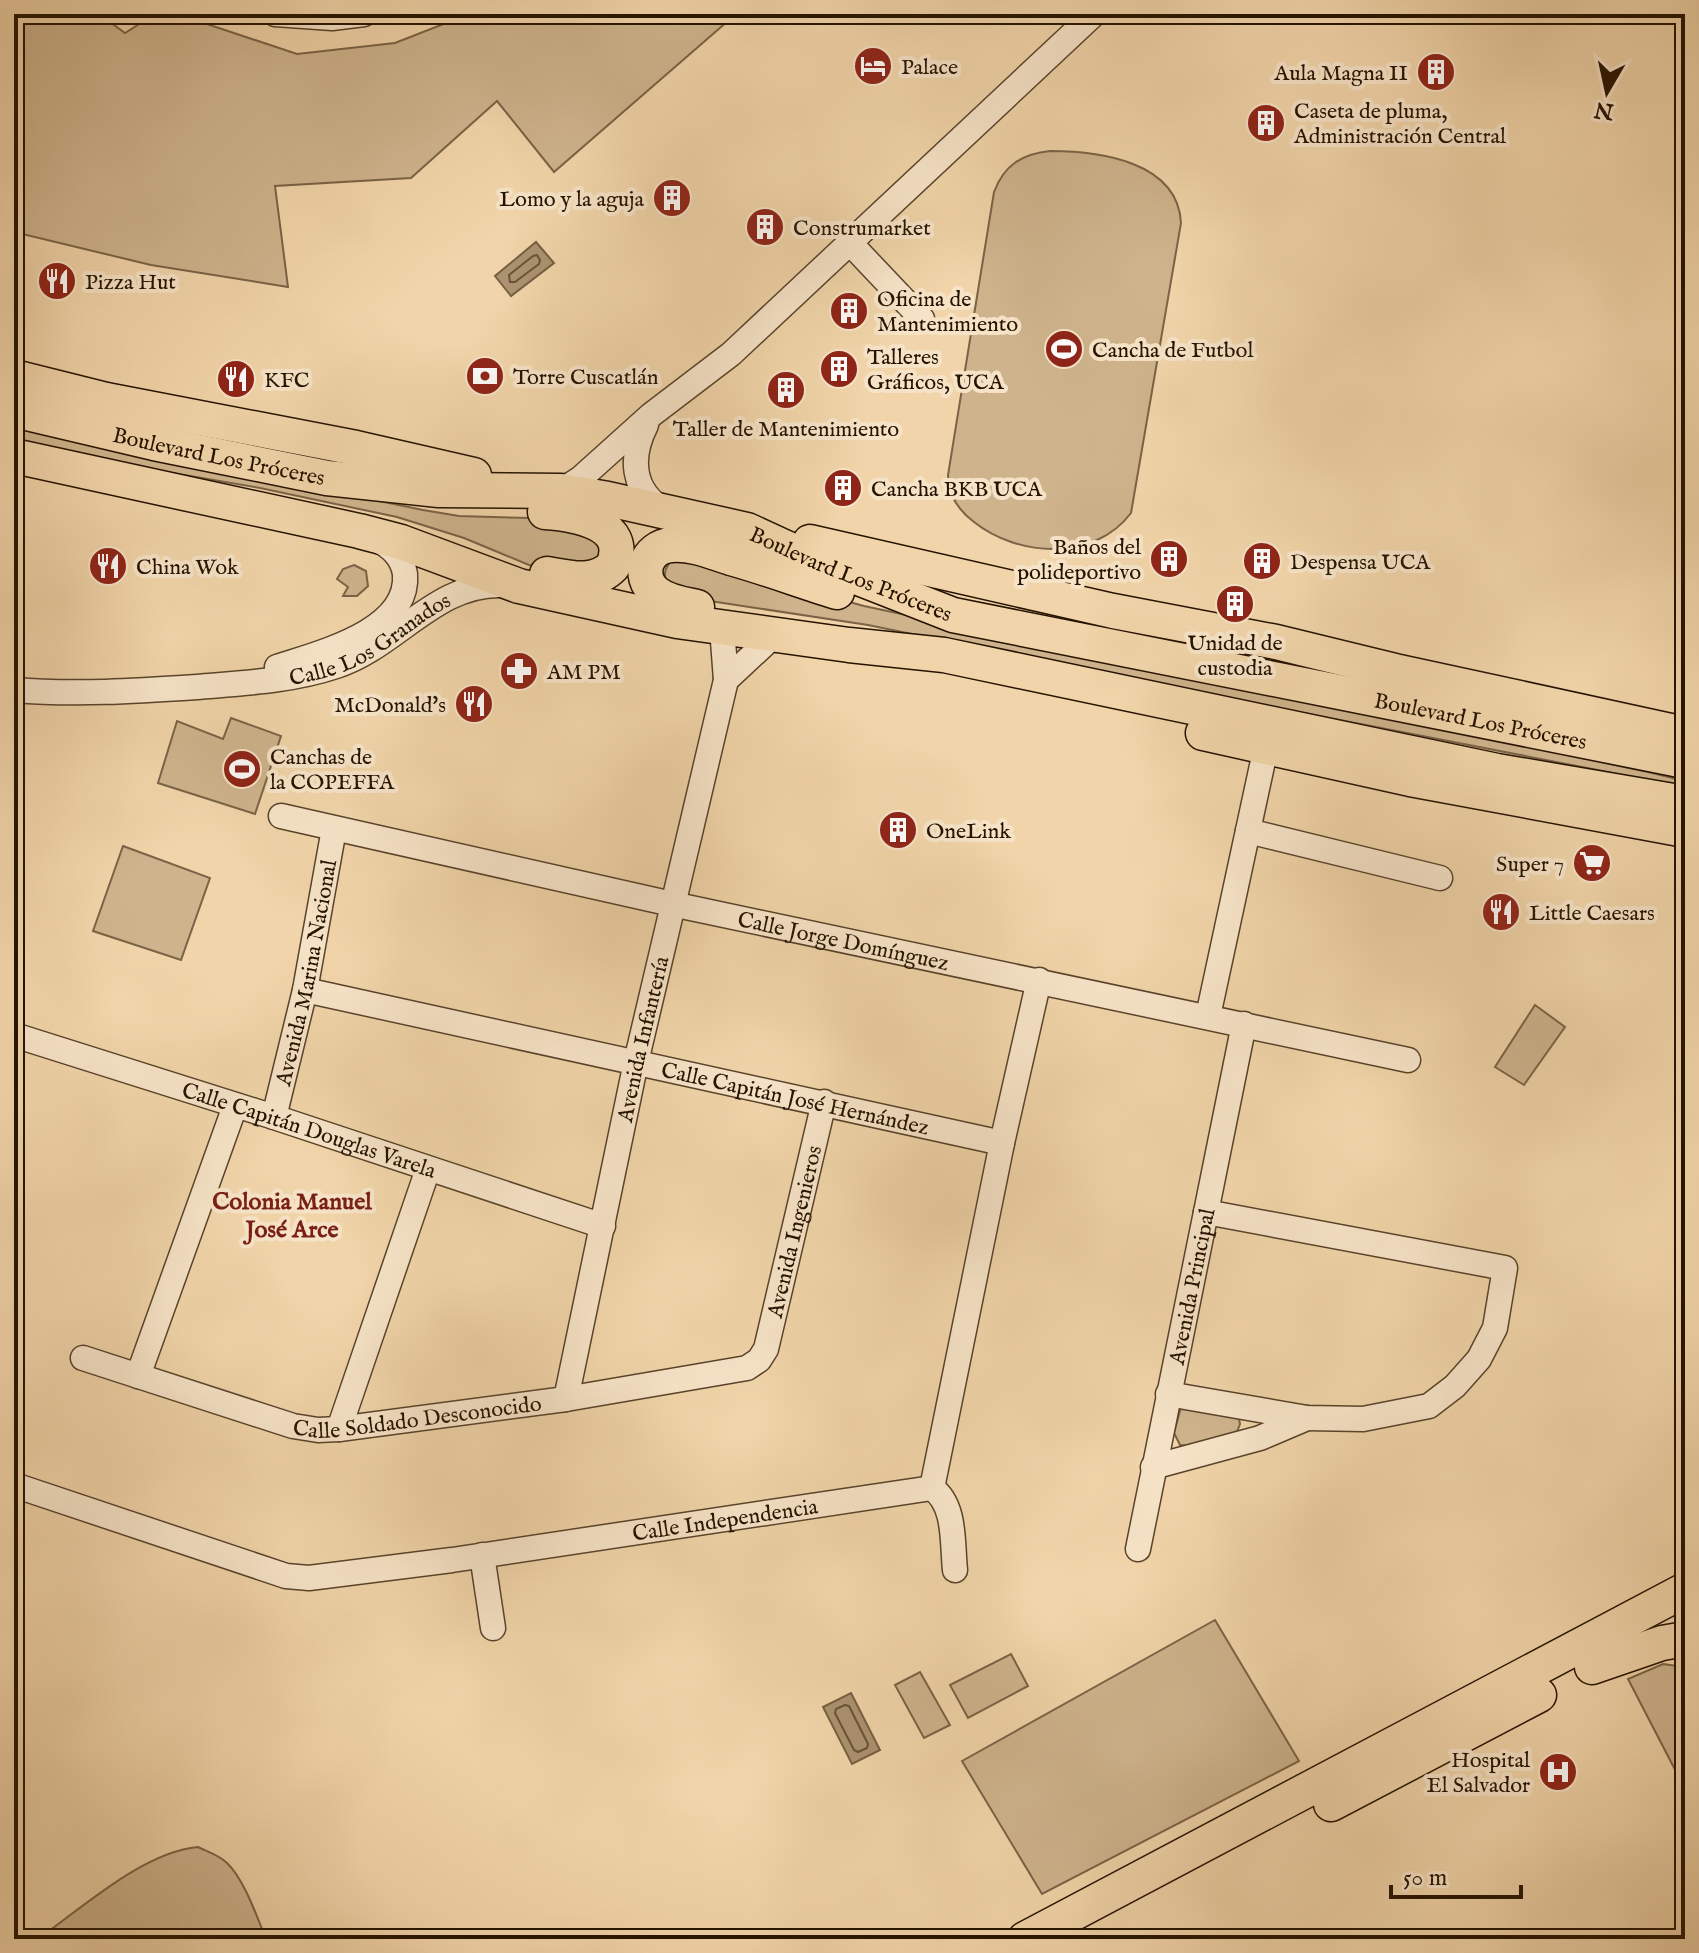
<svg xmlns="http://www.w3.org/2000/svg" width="1699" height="1953" viewBox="0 0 1699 1953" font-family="'IM FELL English',serif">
	<rect width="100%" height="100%" fill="#f1d4a9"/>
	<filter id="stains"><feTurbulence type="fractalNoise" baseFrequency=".0025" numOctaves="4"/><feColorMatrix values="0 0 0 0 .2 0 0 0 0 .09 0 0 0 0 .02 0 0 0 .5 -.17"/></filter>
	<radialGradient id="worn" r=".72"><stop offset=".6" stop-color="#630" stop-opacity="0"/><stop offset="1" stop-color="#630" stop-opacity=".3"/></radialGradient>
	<!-- green -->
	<g fill="#ceb38c" stroke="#7a6346" stroke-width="2">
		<polygon points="14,14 99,14 125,33 155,14 177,14 297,54 395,43 469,14 736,14 554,172 497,101 411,178 275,186 288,287 151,265 14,232"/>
		<path d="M 1050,151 C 1098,151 1178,161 1181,223 L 1131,513 C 1094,562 1018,557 974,522 C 958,510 948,495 948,475 L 994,192 C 1004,165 1022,154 1050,151 Z"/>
		<polygon points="14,426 423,510 459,516 530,518 588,528 601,549 597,562 552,570 529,565 464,538 397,517 260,488 14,446"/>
		<path d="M 681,556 L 864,606 L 1648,772 L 1685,781 L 1685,787 L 1165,686 L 868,625 L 697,599 L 666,583 C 662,569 668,561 681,556 Z"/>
		<polygon points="354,565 366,571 368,586 357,596 343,596 348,587 337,579 343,569"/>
		<polygon points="231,718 281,736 255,814 158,783 177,721 223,739"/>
		<polygon points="123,846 210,878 181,960 93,931"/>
		<polygon points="1535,1005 1565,1027 1524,1085 1495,1067"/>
		<polygon points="1181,1407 1238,1414 1240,1424 1237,1432 1210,1447 1180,1445 1174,1433"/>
		<polygon points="1215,1620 1299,1761 1042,1894 962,1761"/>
		<polygon points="1011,1654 1028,1686 968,1718 950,1685"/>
		<polygon points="1663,1664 1685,1667 1685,1789 1628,1679"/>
		<polygon points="920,1672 950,1725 924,1738 895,1685"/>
		<path d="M 198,1847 C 208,1852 219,1855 227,1863 C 244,1879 257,1917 266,1939 L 38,1939 C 82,1908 143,1852 198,1847 Z"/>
	</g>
	<!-- water -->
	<g fill="#ac9270" stroke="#765f43" stroke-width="2">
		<polygon points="536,242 554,263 511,296 495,276"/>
		<polygon points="851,1693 880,1750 852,1764 823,1707"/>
	</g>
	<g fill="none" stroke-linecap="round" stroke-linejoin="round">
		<!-- shore -->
		<g stroke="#685238" stroke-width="2">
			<polygon points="537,255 540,260 539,264 515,282 510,282 509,275 533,256"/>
			<polygon points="845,1705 849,1706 868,1744 867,1748 858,1752 854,1750 835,1713 836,1709"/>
		</g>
		<defs>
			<g id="minor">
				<polyline points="275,14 332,18 364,14"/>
				<polyline points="850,243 922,319"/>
				<path d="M 646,425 C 630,456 631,491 664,510"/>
				<polyline points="561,491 581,478 651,415 731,354 1094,14"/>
				<path d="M 277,667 C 319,653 410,631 405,574 C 403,559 392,547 379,541"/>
				<polyline points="726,680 769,640"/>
				<path id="s1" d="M 14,690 C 75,695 136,691 197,687 C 244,683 291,681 336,666 C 396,647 436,582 503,585"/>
				<path id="s2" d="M 281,816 L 672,904 L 1408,1060"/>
				<polyline points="1248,831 1440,878"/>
				<path id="s3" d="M 305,990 L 1002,1143"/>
				<polyline points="1208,1016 1266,747"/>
				<path id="s4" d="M 14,1035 L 274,1117 L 603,1226"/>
				<path id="s5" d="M 274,1117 L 305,990 L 334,829"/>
				<path id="s6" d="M 83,1358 L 293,1426 L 318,1430 L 339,1429 L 566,1399 L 747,1368 L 759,1360 L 766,1349 L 824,1102"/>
				<polyline points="138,1376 235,1106"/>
				<polyline points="1168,1394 1307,1418 1363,1419 1429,1406 1455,1386 1479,1359 1495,1328 1505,1268 1206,1212"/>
				<path id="s7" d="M 566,1399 L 636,1062 L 726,680 L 722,628"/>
				<polyline points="339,1429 428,1169"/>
				<polyline points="1153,1467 1260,1438 1307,1418"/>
				<path id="s8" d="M 14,1485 L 286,1576 L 309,1578 L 452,1560 L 932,1488"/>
				<polyline points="932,1488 1002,1143 1039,980"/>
				<path d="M 932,1488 C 956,1505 952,1542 955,1570"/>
				<path id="s9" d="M 1138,1549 L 1244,1024"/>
				<polyline points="482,1555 493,1628"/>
			</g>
			<g id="highway">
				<polyline points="14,377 106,400 356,448 474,475"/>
				<path id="s10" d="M 14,410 L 154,443 L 327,478 L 439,490 L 561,491 L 608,499 L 747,530 L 810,559 L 953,615 L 1685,761"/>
				<polyline points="14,456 359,531 401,542 519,586 677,621 849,645 944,655 1497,771 1685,803"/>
				<path d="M 545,512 C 575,514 631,523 613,566 C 595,585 570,578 547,574"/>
				<polyline points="810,542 1113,611 1276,642 1395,671 1685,734"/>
				<path d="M 697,607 C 683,604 667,602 656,593 C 636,576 646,547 671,545 C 692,543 712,552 731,558 C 767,568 801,581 837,592"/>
				<polyline points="1203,733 1410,779 1685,830"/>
				<polyline points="1592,1667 1662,1643 1685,1639"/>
				<polyline points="1331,1804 1539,1695"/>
				<polyline points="1025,1939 1685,1590"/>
			</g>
		</defs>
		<!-- minor casing -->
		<use href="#minor" stroke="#58432a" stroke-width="27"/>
		<!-- highway casing -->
		<use href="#highway" stroke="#251300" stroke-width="37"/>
		<!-- minor -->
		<use href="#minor" stroke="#f6e3c7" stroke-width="24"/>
		<!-- highway -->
		<use href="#highway" stroke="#f1d4a9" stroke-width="34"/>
	</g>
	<!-- icons -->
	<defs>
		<symbol id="hotel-disc" viewBox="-11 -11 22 22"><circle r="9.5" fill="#8f2418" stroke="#f6e3c7"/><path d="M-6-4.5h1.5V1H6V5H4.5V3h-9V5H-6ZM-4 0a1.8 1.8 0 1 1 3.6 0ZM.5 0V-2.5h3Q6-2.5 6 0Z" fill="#fff"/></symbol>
		<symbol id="building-disc" viewBox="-11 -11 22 22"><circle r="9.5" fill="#8f2418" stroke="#f6e3c7"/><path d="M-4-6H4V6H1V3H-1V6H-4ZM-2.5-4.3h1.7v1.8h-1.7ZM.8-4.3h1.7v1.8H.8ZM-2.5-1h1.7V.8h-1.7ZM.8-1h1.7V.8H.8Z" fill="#fff"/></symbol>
		<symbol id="restaurant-disc" viewBox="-11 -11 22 22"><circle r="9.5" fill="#8f2418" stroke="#f6e3c7"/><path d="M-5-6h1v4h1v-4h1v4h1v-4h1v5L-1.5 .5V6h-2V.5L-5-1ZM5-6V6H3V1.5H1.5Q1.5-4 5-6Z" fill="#fff"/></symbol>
		<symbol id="stadium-disc" viewBox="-11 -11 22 22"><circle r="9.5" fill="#8f2418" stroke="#f6e3c7"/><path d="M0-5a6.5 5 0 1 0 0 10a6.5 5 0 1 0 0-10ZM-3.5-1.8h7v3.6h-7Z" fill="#fff"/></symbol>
		<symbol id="bank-disc" viewBox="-11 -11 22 22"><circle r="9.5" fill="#8f2418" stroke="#f6e3c7"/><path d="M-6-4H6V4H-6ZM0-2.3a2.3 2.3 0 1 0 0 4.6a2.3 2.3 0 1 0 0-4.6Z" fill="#fff"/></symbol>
		<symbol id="pharmacy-disc" viewBox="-11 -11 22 22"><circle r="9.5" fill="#8f2418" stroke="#f6e3c7"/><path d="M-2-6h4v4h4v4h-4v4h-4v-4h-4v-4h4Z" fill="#fff"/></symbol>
		<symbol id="supermarket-disc" viewBox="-11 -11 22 22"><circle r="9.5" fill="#8f2418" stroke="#f6e3c7"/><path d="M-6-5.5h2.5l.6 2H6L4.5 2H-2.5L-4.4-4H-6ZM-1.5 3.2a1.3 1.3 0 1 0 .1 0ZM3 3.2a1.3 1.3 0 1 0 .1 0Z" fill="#fff"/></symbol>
		<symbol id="hospital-disc" viewBox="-11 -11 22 22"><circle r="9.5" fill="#8f2418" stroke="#f6e3c7"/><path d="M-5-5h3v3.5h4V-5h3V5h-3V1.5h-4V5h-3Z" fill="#fff"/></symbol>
	</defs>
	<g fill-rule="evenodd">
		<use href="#hotel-disc" x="851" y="44" width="44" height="44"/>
		<use href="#building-disc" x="1414" y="50" width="44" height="44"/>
		<use href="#building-disc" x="1244" y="101" width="44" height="44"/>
		<use href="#building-disc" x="650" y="176" width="44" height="44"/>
		<use href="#building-disc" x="743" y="205" width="44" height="44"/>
		<use href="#restaurant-disc" x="35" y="259" width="44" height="44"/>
		<use href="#building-disc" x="827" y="289" width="44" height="44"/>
		<use href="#stadium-disc" x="1042" y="327" width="44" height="44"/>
		<use href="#building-disc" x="817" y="347" width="44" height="44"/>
		<use href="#bank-disc" x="463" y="354" width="44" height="44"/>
		<use href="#restaurant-disc" x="214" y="357" width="44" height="44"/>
		<use href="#building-disc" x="764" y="368" width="44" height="44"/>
		<use href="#building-disc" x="821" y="466" width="44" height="44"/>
		<use href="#building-disc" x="1147" y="537" width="44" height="44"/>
		<use href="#building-disc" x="1240" y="539" width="44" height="44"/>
		<use href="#restaurant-disc" x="86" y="544" width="44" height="44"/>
		<use href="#building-disc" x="1213" y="582" width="44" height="44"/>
		<use href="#pharmacy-disc" x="497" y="649" width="44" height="44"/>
		<use href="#restaurant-disc" x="452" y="682" width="44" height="44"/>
		<use href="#stadium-disc" x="220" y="747" width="44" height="44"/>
		<use href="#building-disc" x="876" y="808" width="44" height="44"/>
		<use href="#supermarket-disc" x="1570" y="841" width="44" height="44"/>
		<use href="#restaurant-disc" x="1479" y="890" width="44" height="44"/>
		<use href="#hospital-disc" x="1536" y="1750" width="44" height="44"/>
	</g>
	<g text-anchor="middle" stroke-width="8" stroke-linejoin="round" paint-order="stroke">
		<!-- poi labels -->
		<g font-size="22" fill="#251300" stroke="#f6e3c7" text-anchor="start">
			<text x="901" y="74">Palace</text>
			<text x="1408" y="80" text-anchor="end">Aula Magna II</text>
			<text x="1294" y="118">Caseta de pluma,<tspan x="1294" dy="25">Administración Central</tspan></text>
			<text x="644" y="206" text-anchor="end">Lomo y la aguja</text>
			<text x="793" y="235">Construmarket</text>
			<text x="85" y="289">Pizza Hut</text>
			<text x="877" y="306">Oficina de<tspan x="877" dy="25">Mantenimiento</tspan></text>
			<text x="1092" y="357">Cancha de Futbol</text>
			<text x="867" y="364">Talleres<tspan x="867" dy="25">Gráficos, UCA</tspan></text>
			<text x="513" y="384">Torre Cuscatlán</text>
			<text x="264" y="387">KFC</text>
			<text x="786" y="436" text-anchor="middle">Taller de Mantenimiento</text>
			<text x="871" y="496">Cancha BKB UCA</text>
			<text x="1141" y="554" text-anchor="end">Baños del<tspan x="1141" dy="25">polideportivo</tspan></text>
			<text x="1290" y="569">Despensa UCA</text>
			<text x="136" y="574">China Wok</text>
			<text x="1235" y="650" text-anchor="middle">Unidad de<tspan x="1235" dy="25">custodia</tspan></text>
			<text x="547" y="679">AM PM</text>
			<text x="446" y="712" text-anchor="end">McDonald's</text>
			<text x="270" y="764">Canchas de<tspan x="270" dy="25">la COPEFFA</tspan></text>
			<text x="926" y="838">OneLink</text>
			<text x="1564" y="871" text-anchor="end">Super 7</text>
			<text x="1529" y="920">Little Caesars</text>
			<text x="1530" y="1767" text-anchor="end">Hospital<tspan x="1530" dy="25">El Salvador</tspan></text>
		</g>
		<!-- street labels -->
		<g font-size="22" fill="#251300" stroke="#f6e3c7">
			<text dy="8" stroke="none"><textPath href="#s10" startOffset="210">Boulevard Los Próceres</textPath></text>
			<text dy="8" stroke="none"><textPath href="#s10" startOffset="858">Boulevard Los Próceres</textPath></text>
			<text dy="8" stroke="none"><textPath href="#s1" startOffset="366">Calle Los Granados</textPath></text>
			<text dy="8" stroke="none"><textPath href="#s10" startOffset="1506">Boulevard Los Próceres</textPath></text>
			<text dy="8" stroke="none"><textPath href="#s2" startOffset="576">Calle Jorge Domínguez</textPath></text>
			<text dy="8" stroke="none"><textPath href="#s5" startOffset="148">Avenida Marina Nacional</textPath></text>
			<text dy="8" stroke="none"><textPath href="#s7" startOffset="368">Avenida Infantería</textPath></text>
			<text dy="8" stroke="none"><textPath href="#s3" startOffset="502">Calle Capitán José Hernández</textPath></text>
			<text dy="8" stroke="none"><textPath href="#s4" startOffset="310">Calle Capitán Douglas Varela</textPath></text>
			<text dy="8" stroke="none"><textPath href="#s6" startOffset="828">Avenida Ingenieros</textPath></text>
			<text dy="8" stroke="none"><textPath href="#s9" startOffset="268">Avenida Principal</textPath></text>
			<text dy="8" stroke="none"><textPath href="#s6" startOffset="346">Calle Soldado Desconocido</textPath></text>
			<text dy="8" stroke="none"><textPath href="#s8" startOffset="730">Calle Independencia</textPath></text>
		</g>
		<!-- neighbourhood labels -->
		<g font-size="24" font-weight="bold" fill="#7a1f14" stroke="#f6e3c7">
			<text x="292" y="1209">Colonia Manuel<tspan x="292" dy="28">José Arce</tspan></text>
		</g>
	</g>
	<!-- margin -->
	<rect width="1699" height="1953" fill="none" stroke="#f1d4a9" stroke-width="48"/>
	<rect x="16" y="16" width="1667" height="1921" fill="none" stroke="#251300" stroke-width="4"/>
	<rect x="24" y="24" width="1651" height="1905" fill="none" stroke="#251300" stroke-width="2"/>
	<!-- north arrow -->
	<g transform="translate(1607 92) rotate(189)" stroke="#f6e3c7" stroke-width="6" paint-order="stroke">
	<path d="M0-6L14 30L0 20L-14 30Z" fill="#251300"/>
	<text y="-12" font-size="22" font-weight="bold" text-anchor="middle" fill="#251300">N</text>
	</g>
	<!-- scale -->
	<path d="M1391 1885v12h130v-12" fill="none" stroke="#251300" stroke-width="4"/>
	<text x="1403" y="1885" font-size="24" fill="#251300" stroke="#f6e3c7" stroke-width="6" paint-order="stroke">50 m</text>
	<rect width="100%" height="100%" filter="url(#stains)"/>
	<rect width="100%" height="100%" fill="url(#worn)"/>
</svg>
